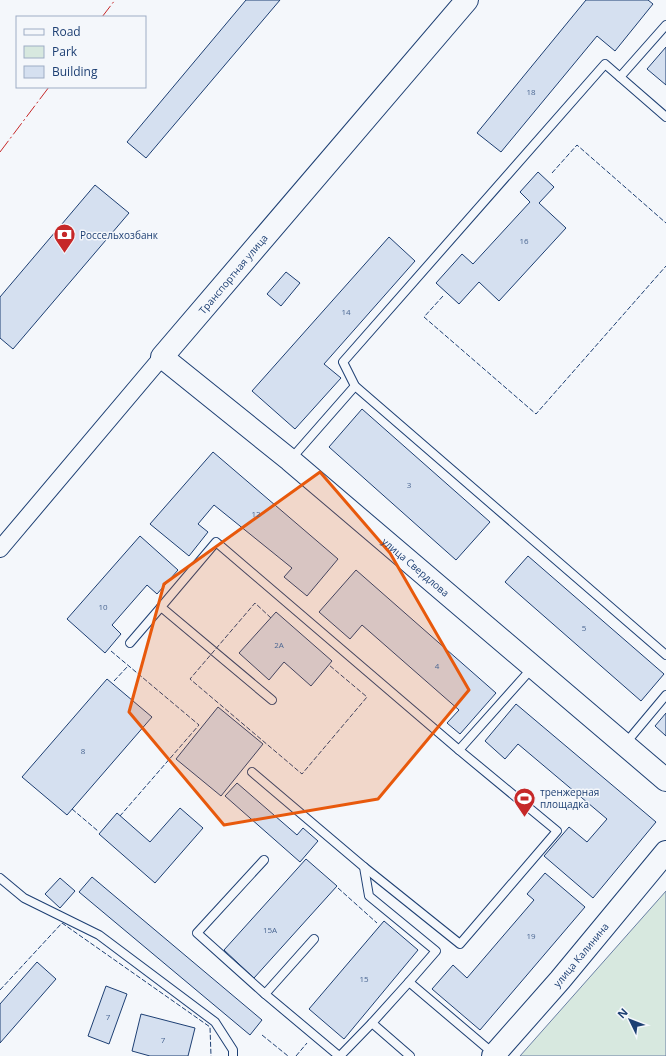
<svg xmlns="http://www.w3.org/2000/svg" width="666" height="1056" viewBox="0 0 666 1056" font-family="'Open Sans',sans-serif">
	<rect width="100%" height="100%" fill="#f4f7fb"/>
	<!-- green -->
	<polygon fill="#d7e8df" stroke="#687fa3" points="666,891 666,1056 520,1056"/>
	<!-- building -->
	<g fill="#d5e0f0" stroke="#1d3f73">
		<polygon points="246,0 280,0 146,158 127,142"/>
		<polygon points="586,0 648,0 653,4 615,51 597,36 501,152 477,133"/>
		<polygon points="666,47 666,85 647,69"/>
		<polygon points="538,172 554,187 539,203 566,228 499,301 479,282 459,304 436,283 462,254 473,264 530,202 520,192"/>
		<polygon points="95,185 129,213 13,349 0,338 0,297"/>
		<polygon points="389,237 415,261 324,364 341,378 295,429 252,391"/>
		<polygon points="286,272 300,283 281,306 267,294"/>
		<polygon points="362,409 490,522 456,560 329,447"/>
		<polygon points="213,452 338,559 307,596 284,577 292,568 214,505 198,524 208,532 189,556 150,524"/>
		<polygon points="140,536 178,570 157,594 147,585 112,625 121,634 105,653 67,619"/>
		<polygon points="528,556 664,674 641,701 505,582"/>
		<polygon points="356,570 496,693 460,734 447,723 459,710 362,625 350,639 319,612"/>
		<polygon points="276,612 332,661 311,686 284,662 269,680 239,653"/>
		<polygon points="107,679 152,717 67,815 22,777"/>
		<polygon points="516,704 656,822 593,898 544,856 569,827 587,842 607,819 518,744 505,759 485,741"/>
		<polygon points="218,707 263,744 221,796 176,759"/>
		<polygon points="666,713 666,736 655,726"/>
		<polygon points="237,783 297,835 303,828 318,841 300,862 225,796"/>
		<polygon points="180,808 203,828 155,883 99,834 117,813 150,842"/>
		<polygon points="306,859 337,886 254,978 224,950"/>
		<polygon points="545,873 585,907 480,1030 432,989 453,965 467,978 534,900 527,894"/>
		<polygon points="92,877 262,1020 250,1035 79,892"/>
		<polygon points="60,878 75,891 60,908 45,894"/>
		<polygon points="384,921 418,950 344,1039 309,1009"/>
		<polygon points="37,962 56,979 0,1043 0,1004"/>
		<polygon points="106,986 127,994 109,1044 88,1036"/>
		<polygon points="141,1014 195,1028 188,1056 150,1056 132,1051"/>
	</g>
	<g fill="none" stroke-linecap="round" stroke-linejoin="round">
		<defs>
			<g id="lane">
				<polyline points="666,25 620,77 605,64 343,362 355,386 666,655"/>
				<polyline points="620,77 666,117"/>
				<polyline points="291,459 355,386"/>
				<polyline points="161,607 216,542 459,750 533,667"/>
				<polyline points="130,643 161,607 272,700"/>
				<polyline points="625,744 666,695"/>
				<polyline points="252,772 364,867 369,896 436,951 409,982"/>
				<polyline points="264,860 197,933 265,994 314,939"/>
				<polyline points="364,867 460,944 557,831 459,750"/>
				<polyline points="0,878 24,898 99,935 215,1022 233,1050 233,1056"/>
				<polyline points="265,994 339,1056"/>
				<polyline points="340,1056 372,1023"/>
				<polyline points="410,1056 372,1023 409,982 494,1054"/>
			</g>
			<polyline id="street" points="0,549 162,357"/>
			<g id="secondary">
				<path id="s1" d="M 467,0 L 162,357 L 290,460 L 666,780"/>
				<path id="s2" d="M 493,1056 L 560,980 L 666,852"/>
			</g>
		</defs>
		<!-- lane casing -->
		<use href="#lane" stroke="#1d3f73" stroke-width="10"/>
		<!-- street casing -->
		<use href="#street" stroke="#1d3f73" stroke-width="18"/>
		<!-- secondary casing -->
		<use href="#secondary" stroke="#1d3f73" stroke-width="24"/>
		<!-- lane -->
		<use href="#lane" stroke="#f4f7fb" stroke-width="8"/>
		<!-- street -->
		<use href="#street" stroke="#f4f7fb" stroke-width="16"/>
		<!-- secondary -->
		<use href="#secondary" stroke="#f4f7fb" stroke-width="22"/>
		<!-- fence -->
		<g stroke="#1d3f73" stroke-width="1" stroke-dasharray="5 2" stroke-linecap="butt">
			<polyline points="552,173 577,145 666,223"/>
			<polyline points="443,296 424,317 536,414 666,266"/>
			<polyline points="271,618 255,603 190,679 302,774 367,697 329,665"/>
			<polyline points="111,651 199,725 120,816"/>
			<polyline points="114,681 128,666"/>
			<polyline points="72,809 98,831"/>
			<polyline points="338,888 377,923"/>
			<polyline points="0,990 62,923 210,1027 211,1056"/>
			<polyline points="262,1035 288,1056"/>
			<polyline points="296,1056 307,1043"/>
		</g>
		<!-- power -->
		<g stroke="#c62828" stroke-width="1" stroke-dasharray="14 3 2 3" stroke-linecap="butt">
			<polyline points="102,17 115,0"/>
			<polyline points="0,152 49,87"/>
		</g>
	</g>
	<!-- marked area -->
	<path fill="#e8590c" fill-opacity="0.2" stroke="#e8590c" stroke-width="3" stroke-linejoin="round" d="M 320,472 L 390,553 L 469,690 L 378,799 L 224,825 L 129,712 L 164,584 Z"/>
	<!-- icons -->
	<defs>
		<symbol id="bank-pin" viewBox="-11 -11 22 30"><path d="M0 17L-7.5 6A9.5 9.5 0 1 1 7.5 6Z" fill="#c62828" stroke="#f4f7fb"/><path d="M-6-4H6V4H-6ZM0-2.3a2.3 2.3 0 1 0 0 4.6a2.3 2.3 0 1 0 0-4.6Z" fill="#fff"/></symbol>
		<symbol id="stadium-pin" viewBox="-11 -11 22 30"><path d="M0 17L-7.5 6A9.5 9.5 0 1 1 7.5 6Z" fill="#c62828" stroke="#f4f7fb"/><path d="M0-5a6.5 5 0 1 0 0 10a6.5 5 0 1 0 0-10ZM-3.5-1.8h7v3.6h-7Z" fill="#fff"/></symbol>
	</defs>
	<g fill-rule="evenodd">
		<use href="#bank-pin" x="52" y="222" width="25" height="34"/>
		<use href="#stadium-pin" x="512" y="786" width="25" height="34"/>
	</g>
	<g text-anchor="middle" stroke-width="3" stroke-linejoin="round" paint-order="stroke">
		<!-- number labels -->
		<g font-size="8" fill="#4b6792">
			<text x="531" y="95">18</text>
			<text x="524" y="244">16</text>
			<text x="346" y="315">14</text>
			<text x="409" y="488">3</text>
			<text x="256" y="517">12</text>
			<text x="103" y="610">10</text>
			<text x="584" y="631">5</text>
			<text x="279" y="648">2А</text>
			<text x="437" y="669">4</text>
			<text x="83" y="754">8</text>
			<text x="270" y="933">15А</text>
			<text x="531" y="939">19</text>
			<text x="364" y="982">15</text>
			<text x="108" y="1020">7</text>
			<text x="163" y="1043">7</text>
		</g>
		<!-- poi labels -->
		<g font-size="10" fill="#1d3f73" stroke="#f4f7fb" text-anchor="start">
			<text x="80" y="239">Россельхозбанк</text>
			<text x="540" y="796">тренжерная<tspan x="540" dy="12">площадка</tspan></text>
		</g>
		<!-- street labels -->
		<g font-size="10" fill="#1d3f73" stroke="#f4f7fb">
			<text transform="translate(233 274) rotate(-50)" y="4">Транспортная улица</text>
			<text dy="4" stroke="none"><textPath href="#s1" startOffset="799">улица Свердлова</textPath></text>
			<text dy="4" stroke="none"><textPath href="#s2" startOffset="134">улица Калинина</textPath></text>
		</g>
	</g>
	<!-- legend -->
	<rect x="16" y="16" width="130" height="72" fill="#f4f7fb" stroke="#9eadc5"/>
	<rect x="24" y="29" width="20" height="6" fill="#f4f7fb" stroke="#9eadc5"/>
	<text x="52" y="36" font-size="12" fill="#1d3f73">Road</text>
	<rect x="24" y="46" width="20" height="12" fill="#d7e8df" stroke="#9eadc5"/>
	<text x="52" y="56" font-size="12" fill="#1d3f73">Park</text>
	<rect x="24" y="66" width="20" height="12" fill="#d5e0f0" stroke="#9eadc5"/>
	<text x="52" y="76" font-size="12" fill="#1d3f73">Building</text>
	<!-- north arrow -->
	<g transform="translate(630 1020) rotate(313)" stroke="#f4f7fb" stroke-width="3" paint-order="stroke">
	<path d="M0-3L7 15L0 10L-7 15Z" fill="#1d3f73"/>
	<text y="-6" font-size="11" font-weight="bold" text-anchor="middle" fill="#1d3f73">N</text>
	</g>
</svg>
